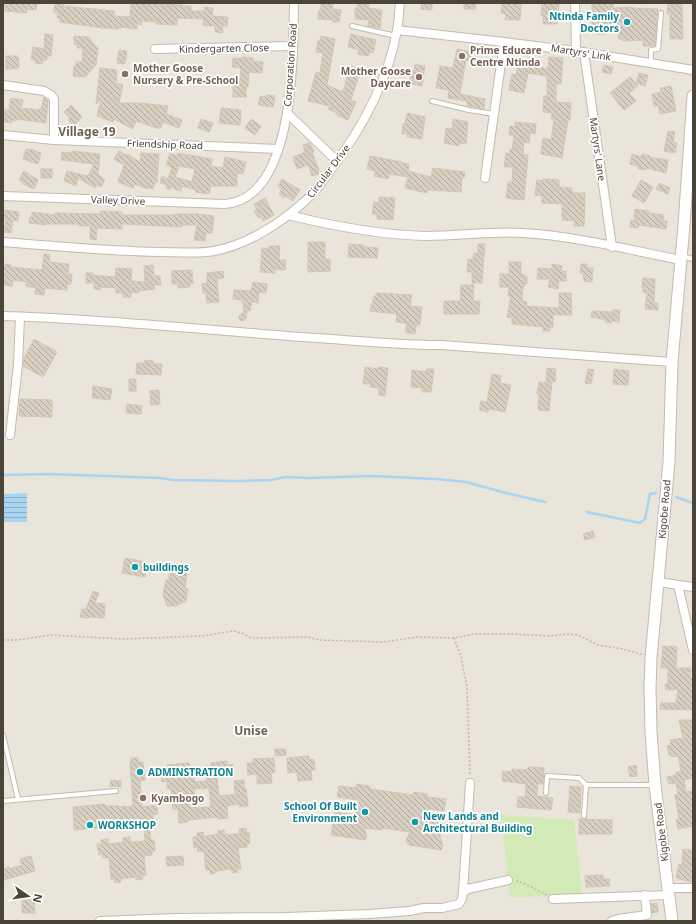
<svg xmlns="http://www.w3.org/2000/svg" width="696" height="924" viewBox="0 0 696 924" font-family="'Noto Sans',sans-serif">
	<defs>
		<pattern id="water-rules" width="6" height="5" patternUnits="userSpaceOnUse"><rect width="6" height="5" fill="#a9d4f2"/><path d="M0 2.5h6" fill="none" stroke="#8caec5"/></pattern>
		<pattern id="building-back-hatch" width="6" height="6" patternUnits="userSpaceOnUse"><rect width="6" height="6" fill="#d8cfc1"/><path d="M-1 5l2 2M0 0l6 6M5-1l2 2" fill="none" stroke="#b1aa9e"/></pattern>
	</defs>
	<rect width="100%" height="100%" fill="#f6f3ec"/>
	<!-- residential -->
	<rect fill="#eae5da" x="3" y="3" width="690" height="918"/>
	<!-- grass -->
	<polygon fill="#d2eab5" points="501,815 574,820 582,896 510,897"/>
	<!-- water -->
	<polygon fill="url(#water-rules)" points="27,493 27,522 3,522 3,494"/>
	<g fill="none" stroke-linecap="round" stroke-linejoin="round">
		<!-- stream -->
		<g stroke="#a9d4f2" stroke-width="2.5">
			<polyline points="3,475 50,474 161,478 173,480 238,481 271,480 286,477 308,478 372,476 436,479 466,482 506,493 545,502"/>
			<polyline points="676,497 693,503"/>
			<polyline points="587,512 640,523 645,519 650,494 656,493"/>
		</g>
	</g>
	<!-- building -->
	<g fill="url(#building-back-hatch)" stroke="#d3c7b4" fill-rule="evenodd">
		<polygon points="5,3 37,3 36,10 27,9 26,13 5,11"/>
		<polygon points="55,3 64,3 63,6 114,11 114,16 130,17 131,3 183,5 183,6 191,6 191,11 204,11 204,7 213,8 212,16 228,17 227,26 223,26 222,33 215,32 215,26 203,25 204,19 177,18 177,25 156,24 156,22 142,21 142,25 137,24 137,29 119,27 119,29 102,28 60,22 60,18 57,18 58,13 54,12"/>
		<polygon points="321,3 333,3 332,9 341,10 339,22 333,22 333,20 318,19 319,10 321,10"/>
		<polygon points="358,3 369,3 368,8 382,10 380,28 368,26 369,20 355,19 355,8 357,8"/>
		<polygon points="422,3 432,3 432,10 421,9"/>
		<polygon points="464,3 476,3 475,9 464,9"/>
		<polygon points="502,3 521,3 520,20 505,20 506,14 501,13"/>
		<polygon points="542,3 559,3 557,24 543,24 544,16 541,16"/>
		<polygon points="592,3 613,3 613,8 633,7 633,8 658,9 655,46 643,46 643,40 623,41 622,39 619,39 618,29 605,29 606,34 596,34 596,29 592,30"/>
		<polygon points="668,4 682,4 683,39 670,39 670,14 667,14"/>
		<polygon points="45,34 53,35 51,56 47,56 47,60 43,60 42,64 35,63 35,60 31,59 33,47 44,49"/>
		<polygon points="351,34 376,40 373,53 369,52 368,56 358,54 359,50 348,47"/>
		<polygon points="74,36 88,37 98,48 96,65 85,77 73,76 74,66 76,66 76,62 82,62 83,48 77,48 77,45 74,44"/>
		<polygon points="321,36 335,39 327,85 343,92 350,66 361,69 351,100 356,102 348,120 337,115 337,113 328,109 330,106 308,101 316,72 320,73 323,53 316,52 318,41 320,41"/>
		<polygon points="457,49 473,52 472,61 466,60 460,94 485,99 484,109 467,106 467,101 448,98 449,90 436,88 440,66 453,68"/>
		<polygon points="119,50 127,51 125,64 117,63"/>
		<polygon points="6,56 18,56 19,68 6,69"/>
		<polygon points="242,57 253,58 252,61 263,62 262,73 249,72 248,87 246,87 246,97 233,97 233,81 240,81 241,68 232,67 233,58 242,59"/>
		<polygon points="549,57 563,58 561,84 556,84 556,102 571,103 570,120 568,120 562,158 541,154 543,138 551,140 554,119 551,119 552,113 543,112 544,96 547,96 547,76 528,73 524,93 509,90 512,74 516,75 518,63 548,69"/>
		<polygon points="415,64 425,66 422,86 412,84 412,80 410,79 411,71 414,71"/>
		<polygon points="604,65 613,67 611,74 602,72"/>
		<polygon points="100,68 117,70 116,83 123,85 119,103 139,103 168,106 166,114 182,120 179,128 163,122 160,129 136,121 133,129 114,119 113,122 97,116 101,99 96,104"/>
		<polygon points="639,73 648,75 645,86 636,83"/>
		<polygon points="630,77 638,86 629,93 636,101 624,110 610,93"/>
		<polygon points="671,86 676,111 660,114 658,105 654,106 652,94 661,92 660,88"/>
		<polygon points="267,95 275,96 273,107 258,105 260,96 267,97"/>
		<polygon points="44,97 48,101 46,123 16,119 16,121 12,120 12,123 4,122 5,110 9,110 11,98 23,100 21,108 41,110"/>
		<polygon points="71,105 82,117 74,126 68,120 70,118 64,112"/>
		<polygon points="221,108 241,110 240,125 219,123"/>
		<polygon points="407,113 425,117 422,139 407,137 408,134 402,134 403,124 405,124"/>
		<polygon points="201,119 213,123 209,132 198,128"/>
		<polygon points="251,119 261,126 255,135 245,128"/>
		<polygon points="453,119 468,122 466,144 459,143 459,146 444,143 446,128 452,129"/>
		<polygon points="515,122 536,124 535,134 530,133 529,143 524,142 523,155 528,155 524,200 506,198 508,182 512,182 513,167 504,167 506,153 510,154 510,149 512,150 514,135 509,135 510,126 515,127"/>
		<polygon points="668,131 675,132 673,142 677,143 675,153 664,151"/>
		<polygon points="310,143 314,152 312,152 319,170 318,171 319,174 312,176 308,165 297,169 293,157 305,152 303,145"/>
		<polygon points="26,149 30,150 30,149 41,153 38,164 23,159"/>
		<polygon points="72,151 100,154 98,174 105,180 101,187 97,185 95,188 78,178 76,186 64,181 67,171 88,176 94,164 61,160 62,152 72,153"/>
		<polygon points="119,151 126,155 127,154 140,162 141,153 159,154 157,183 155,182 153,189 149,188 148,189 134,184 133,188 118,182 124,165 114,159"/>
		<path d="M 170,153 L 177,156 L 178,153 L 212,159 L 211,166 L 223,168 L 225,157 L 246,162 L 243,174 L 237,173 L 237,186 L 211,186 L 209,194 L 195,192 L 196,190 L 182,186 L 181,191 L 174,189 L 174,188 L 171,187 L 170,190 L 166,188 L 167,185 L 160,183 L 162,176 L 168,179 L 172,167 L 166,165 ZM 179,166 L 195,169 L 192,182 L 175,177 Z"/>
		<polygon points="632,154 641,157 642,154 650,156 649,157 668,160 666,173 646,168 646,170 638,169 638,166 630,164"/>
		<polygon points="370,156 402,162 402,163 409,164 408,171 431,177 433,168 465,172 464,178 462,178 461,192 428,190 427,193 405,188 408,177 389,174 388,179 374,176 375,171 367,169"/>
		<rect x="41" y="169" width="11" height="9"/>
		<polygon points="24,171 38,180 34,189 23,184 24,183 19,180"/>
		<polygon points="282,179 300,190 293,201 285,196 284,198 279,194 282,189 278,186"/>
		<polygon points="543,179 559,180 559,187 572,188 572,193 585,193 584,226 574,226 575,221 562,220 562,204 542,203 542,196 535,195 537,180 543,181"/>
		<polygon points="641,180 653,187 644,203 632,196"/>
		<polygon points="659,183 670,188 668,194 656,189"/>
		<polygon points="379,197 395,198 393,220 377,219 377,214 372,214 374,202 379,203"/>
		<polygon points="265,198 274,215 263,221 261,217 259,218 254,211 257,209 254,204"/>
		<polygon points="635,209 649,211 649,213 664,215 663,221 667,221 666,229 639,225 638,228 630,227 631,220 634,221"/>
		<polygon points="4,210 19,212 18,221 13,220 11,233 4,232 6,220 3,219"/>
		<polygon points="100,211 122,212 122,215 175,215 175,214 198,214 214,216 212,233 206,233 205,241 194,240 197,225 182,225 182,227 122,224 122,229 97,228 96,240 90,239 90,226 79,226 79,224 46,224 45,225 29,223 30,217 32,217 32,212 55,215 55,213 100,214"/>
		<polygon points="308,242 325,242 325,259 330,259 330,271 308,272"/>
		<polygon points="349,244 364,245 364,247 378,248 377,258 348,257"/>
		<polygon points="478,244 485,244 482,283 472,283 472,272 467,272 468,259 473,260 474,253 478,254"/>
		<polygon points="269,246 280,246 279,260 286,260 285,270 275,269 275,273 260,272 262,248 269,249"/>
		<polygon points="44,254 50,255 49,262 69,264 68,274 72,274 71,284 67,284 67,290 45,288 44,295 35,294 36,288 26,286 26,282 13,280 12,286 4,285 3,267 5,267 5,264 11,265 11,267 42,270"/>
		<polygon points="509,262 521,262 521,274 524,274 524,276 527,276 527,284 524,284 524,287 523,287 522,301 527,302 526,306 559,308 559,293 571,293 572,315 553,315 553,327 550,327 550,331 543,331 543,327 512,324 512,318 507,317 511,296 508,296 509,287 500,287 500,274 509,274"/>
		<polygon points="552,264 562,266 561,272 566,271 566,281 559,281 558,289 548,287 550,279 537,279 538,268 552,269"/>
		<polygon points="581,264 587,264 587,268 593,268 592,282 584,281 583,273 580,273"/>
		<polygon points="153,265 154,276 160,276 161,285 154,285 155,289 138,291 138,293 131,292 131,297 123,297 123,293 116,293 116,288 101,287 101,290 94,289 94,283 86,283 86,273 93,273 93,275 115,277 116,268 132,269 131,281 145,282 144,266"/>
		<polygon points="192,270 193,284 190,284 190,287 178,288 178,284 172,284 172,271"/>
		<polygon points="223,271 224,278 217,279 219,302 207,303 206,293 203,293 202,284 207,283 207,273"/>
		<polygon points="643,278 655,279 654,303 658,303 658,310 645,309 647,293 643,292 643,288 642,288"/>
		<polygon points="253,282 267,284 266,293 259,292 258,303 252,302 250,311 247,310 246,319 242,321 239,319 239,316 245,310 243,309 244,303 242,303 242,300 233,299 234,290 251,291"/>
		<polygon points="461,285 474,285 473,301 480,301 479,314 444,314 444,301 460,301"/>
		<polygon points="376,293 412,295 410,306 422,307 420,325 416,325 415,334 406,333 406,323 396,322 397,314 370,311 371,305 372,305 374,296 376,296"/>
		<polygon points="613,310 620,310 619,322 611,321 611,323 605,322 605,320 603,319 591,317 592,311 613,312"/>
		<polygon points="34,339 57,352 43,377 23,366 24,358"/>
		<polygon points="145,360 153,361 153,364 162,364 161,375 136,374 137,363 145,363"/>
		<polygon points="365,367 379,369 379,367 388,368 385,396 379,395 379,388 370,387 370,384 363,384"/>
		<polygon points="547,368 556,369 555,382 552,382 549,411 538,410 539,394 537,394 539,382 546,383"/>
		<polygon points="426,369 434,369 431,392 422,392 422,388 411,387 412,370 426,372"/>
		<polygon points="588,369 594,370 591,384 585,383"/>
		<polygon points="614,369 629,371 628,385 613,384"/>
		<polygon points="492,374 501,376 500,383 511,385 505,412 489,409 488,412 479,410 481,401 487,402"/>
		<rect x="129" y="379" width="7" height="12"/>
		<polygon points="93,386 112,389 110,400 92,398"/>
		<polygon points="159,390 160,404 151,405 150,391"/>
		<polygon points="20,399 52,400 52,417 19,416"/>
		<polygon points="127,404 142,406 141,414 126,413"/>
		<polygon points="593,531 595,537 585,540 583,534"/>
		<polygon points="125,558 147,562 145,577 122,573"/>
		<polygon points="170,570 187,573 185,588 188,589 186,601 176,606 167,606 163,594 166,580 169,580"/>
		<polygon points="93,591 99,593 95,603 105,604 104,618 89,617 88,618 80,617 82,609 86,609"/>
		<polygon points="663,646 677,647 676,668 691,668 690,678 693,678 693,710 660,709 661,703 676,703 678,689 666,690 665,684 668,684 668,668 661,668"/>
		<polygon points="679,720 693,720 693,778 684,780 686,792 693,791 693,826 678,829 676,820 679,819 675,795 678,794 676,783 669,784 667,777 676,775 675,773 681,771 678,756 672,757 671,755 669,755 667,746 671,745 670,740 683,738"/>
		<polygon points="275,749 286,749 286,755 275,756"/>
		<polygon points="309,756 309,760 314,759 315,770 311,770 312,780 298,781 297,772 288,773 287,758"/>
		<polygon points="131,758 138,758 138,762 143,762 145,780 140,781 142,807 157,805 158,814 153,815 153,825 149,825 151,840 154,840 155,851 152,851 152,855 144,856 146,875 142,876 143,879 136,880 136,877 121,879 121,882 115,883 114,879 111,879 109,858 103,858 102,854 99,855 97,844 102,844 101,840 108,839 108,843 111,844 123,842 123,838 130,837 130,841 133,842 145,841 144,822 107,826 107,827 74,830 73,807 105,804 105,806 119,806 119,807 133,806 130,763 131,763"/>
		<polygon points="274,758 275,772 271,773 272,783 257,784 257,774 248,775 247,763 253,763 253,759"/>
		<path d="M 227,761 L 228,765 L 233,764 L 234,775 L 217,777 L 219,796 L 235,794 L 234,781 L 244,780 L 244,788 L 246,788 L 248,806 L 239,807 L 239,804 L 227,806 L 228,818 L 218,819 L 218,817 L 188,820 L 188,822 L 179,823 L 178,809 L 173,809 L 171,789 L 167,789 L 167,781 L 162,782 L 161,770 L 167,769 L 167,765 L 189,763 L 190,767 L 193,767 L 195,782 L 207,781 L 205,766 L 212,766 L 211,763 ZM 209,788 L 211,807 L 196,808 L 194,789 Z"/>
		<polygon points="636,765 637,776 630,777 628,767"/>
		<polygon points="528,767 544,768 543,784 538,784 537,796 553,798 551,810 517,807 518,797 525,797 526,784 502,781 503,771 512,772 512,769 527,770"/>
		<polygon points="111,780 121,781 121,787 110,786"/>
		<polygon points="357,784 370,786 370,789 413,795 414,792 427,794 427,797 446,799 444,811 428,809 426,821 442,823 440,838 443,845 441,850 409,845 406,841 410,832 382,828 382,830 364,828 367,836 365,840 331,835 335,812 356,815 358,800 337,797 339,786 356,788"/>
		<polygon points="570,786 581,787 580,813 568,812"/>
		<polygon points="579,819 612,820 612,834 579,834"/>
		<polygon points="246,828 247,833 249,832 250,843 247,844 247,847 238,848 241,869 237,869 238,872 232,873 231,869 216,871 216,873 210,874 210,870 206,870 204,851 198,852 197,847 194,848 193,837 197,837 197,833 203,832 204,836 206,836 218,834 218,831 224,830 225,834 228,834 228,835 240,833 239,829"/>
		<polygon points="683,849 692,850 691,864 693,863 692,882 676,878 679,864 682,865"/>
		<polygon points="31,856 35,871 3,880 3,869 9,867 9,869 22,865 20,859"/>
		<polygon points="182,856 183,857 184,865 167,866 166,857"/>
		<polygon points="603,875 603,879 610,879 609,886 586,887 585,876"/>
		<polygon points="22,900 34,900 35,913 22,913"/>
		<polygon points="657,903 658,912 652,913 651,904"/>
	</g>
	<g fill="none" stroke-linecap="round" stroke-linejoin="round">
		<defs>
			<g id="service">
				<polyline points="352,26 396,36"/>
				<polyline points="651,63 651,50 658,49 661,13"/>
				<polyline points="432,101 469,110 494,114"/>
				<polyline points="682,256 693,259"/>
				<polyline points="3,735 18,799"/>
				<polyline points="546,793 547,776 579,778 586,785 655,785"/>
				<polyline points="3,801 116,791"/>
				<polyline points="584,816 586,785"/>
			</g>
			<g id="minor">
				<polyline points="575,3 576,51"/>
				<polyline points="397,30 504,42 576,51 693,70"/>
				<polyline points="155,49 293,46"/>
				<polyline points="584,52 612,247"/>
				<polyline points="3,85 44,91 51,95 54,99 54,140"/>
				<polyline points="287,113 337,161"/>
				<polyline points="3,135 54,140 278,149"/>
				<polyline points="485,178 504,42"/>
				<path d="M 3,196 L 224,204 C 296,200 293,53 294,3"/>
				<path d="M 288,215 C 333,226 379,235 426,236 C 458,236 490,231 523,233 C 576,236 629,250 681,260"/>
				<path d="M 3,242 C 55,246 107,251 160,252 C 177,252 196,254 214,251 C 247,245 281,223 305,201 C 315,192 323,181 330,171 C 361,130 388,81 397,30 C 399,21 399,12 400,3"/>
				<path d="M 3,316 C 113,319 222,332 332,339 C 368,342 404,345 441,345 L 672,362"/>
				<polyline points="10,435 18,365 20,317"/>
				<polyline points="658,582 693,587"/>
				<polyline points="678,585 693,650"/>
				<polyline points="668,888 693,888"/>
				<polyline points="463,892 468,889 508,880"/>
				<polyline points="553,899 668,895"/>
				<polyline points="100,921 176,918 286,917 370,914 409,911 424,908 442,908 459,904 462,899 463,892 470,783"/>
				<polyline points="612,921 618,919 647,915 645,895"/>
			</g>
			<polyline id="tertiary" points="672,921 655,785 651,732 650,688 651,658 669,462 672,362 684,225 693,96"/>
		</defs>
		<!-- service casing -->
		<use href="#service" stroke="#c2bbae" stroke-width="6"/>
		<!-- minor casing -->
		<use href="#minor" stroke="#c2bbae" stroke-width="10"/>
		<!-- tertiary casing -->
		<use href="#tertiary" stroke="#c2bbae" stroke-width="13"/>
		<!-- path -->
		<g stroke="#c4b79f" stroke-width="1.5" stroke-dasharray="2 2" stroke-linecap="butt">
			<polyline points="454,638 461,657 467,687 470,775"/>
			<polyline points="3,640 18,640 51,635 123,639 202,636 234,631 244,634 251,638 307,637 320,640 383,642 417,637 454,638 474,634 511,634 550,636 567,634 578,635 598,645 623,649 643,655"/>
			<polyline points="516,881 523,883 547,895"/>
		</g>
		<!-- service -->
		<use href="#service" stroke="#fff" stroke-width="4"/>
		<!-- minor -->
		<use href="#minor" stroke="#fff" stroke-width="8"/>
		<!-- tertiary -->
		<use href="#tertiary" stroke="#fff" stroke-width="11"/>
	</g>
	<!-- markers -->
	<g fill="#0f9aa8" stroke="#fff" stroke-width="1.5">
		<circle cx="627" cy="22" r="4"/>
		<circle cx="135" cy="567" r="4"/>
		<circle cx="140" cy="772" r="4"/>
		<circle cx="365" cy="812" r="4"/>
		<circle cx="415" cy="822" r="4"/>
		<circle cx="90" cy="825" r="4"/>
	</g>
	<g fill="#8d6e63" stroke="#fff" stroke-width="1.5">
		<circle cx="462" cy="56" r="4"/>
		<circle cx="125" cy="74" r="4"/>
		<circle cx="419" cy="77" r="4"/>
		<circle cx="143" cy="798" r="4"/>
	</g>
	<g text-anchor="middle" stroke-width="3.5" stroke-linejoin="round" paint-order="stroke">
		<!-- culture labels -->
		<g font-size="10" font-weight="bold" fill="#0d838f" stroke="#fff" text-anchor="start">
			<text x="619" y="20" text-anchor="end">Ntinda Family<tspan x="619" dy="12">Doctors</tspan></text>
			<text x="143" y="571">buildings</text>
			<text x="148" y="776">ADMINSTRATION</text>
			<text x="357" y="810" text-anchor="end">School Of Built<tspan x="357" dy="12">Environment</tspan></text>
			<text x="423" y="820">New Lands and<tspan x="423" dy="12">Architectural Building</tspan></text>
			<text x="98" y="829">WORKSHOP</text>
		</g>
		<!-- street labels -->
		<g font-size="10" fill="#4b4439" stroke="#fff">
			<text transform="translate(224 48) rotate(-1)" y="4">Kindergarten Close</text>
			<text transform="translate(581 52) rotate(9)" y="4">Martyrs' Link</text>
			<text transform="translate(290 65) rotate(-86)" y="4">Corporation Road</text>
			<text transform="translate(165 144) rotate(2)" y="4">Friendship Road</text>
			<text transform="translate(598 149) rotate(82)" y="4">Martyrs' Lane</text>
			<text transform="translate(328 171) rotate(-53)" y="4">Circular Drive</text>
			<text transform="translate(118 200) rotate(2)" y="4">Valley Drive</text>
			<text transform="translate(664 509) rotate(-85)" y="4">Kigobe Road</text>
			<text transform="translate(661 832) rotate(-97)" y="4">Kigobe Road</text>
		</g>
		<!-- education labels -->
		<g font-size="10" font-weight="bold" fill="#785e54" stroke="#fff" text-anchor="start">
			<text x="470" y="54">Prime Educare<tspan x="470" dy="12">Centre Ntinda</tspan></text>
			<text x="133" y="72">Mother Goose<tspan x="133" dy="12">Nursery &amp; Pre-School</tspan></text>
			<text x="411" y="75" text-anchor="end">Mother Goose<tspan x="411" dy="12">Daycare</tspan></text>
			<text x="151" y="802">Kyambogo</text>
		</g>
		<!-- quarter labels -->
		<g font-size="12" font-weight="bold" fill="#6e6250" stroke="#fff">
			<text x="87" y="136">Village 19</text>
			<text x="251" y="735">Unise</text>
		</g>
	</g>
	<!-- border -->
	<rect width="696" height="924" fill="none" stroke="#4b4439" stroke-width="8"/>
	<!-- north arrow -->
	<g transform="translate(28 896) rotate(103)" stroke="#ffffff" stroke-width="3" paint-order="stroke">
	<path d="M0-3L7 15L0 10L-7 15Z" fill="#4b4439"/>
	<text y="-6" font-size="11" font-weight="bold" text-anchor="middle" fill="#4b4439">N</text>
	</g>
</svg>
